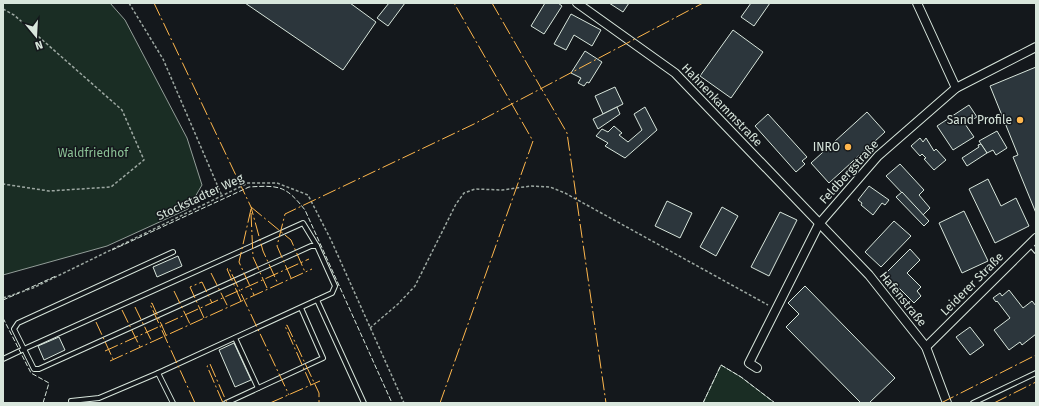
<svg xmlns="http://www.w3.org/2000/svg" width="1039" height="406" viewBox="0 0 1039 406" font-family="'Fira Sans',sans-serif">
	<rect width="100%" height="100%" fill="#14181c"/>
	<!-- green -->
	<g fill="#1a2d24" stroke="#939e99">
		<polygon points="3,3 110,3 125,20 187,138 202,185 188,209 107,246 3,275"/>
		<polygon points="721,365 741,377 775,403 703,403"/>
	</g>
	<!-- building -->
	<g fill="#2c363c" stroke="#d8e6dc">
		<polygon points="245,3 350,3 376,22 343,70"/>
		<polygon points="389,3 405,3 388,26 377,18"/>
		<polygon points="545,3 558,3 562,6 544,34 531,26"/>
		<polygon points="609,3 629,3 623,12"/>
		<polygon points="751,3 770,3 754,26 741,17"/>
		<polygon points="571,14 601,30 592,46 574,35 566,50 554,44"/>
		<polygon points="733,30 763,52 731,98 700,76"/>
		<polygon points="585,51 602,62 589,83 587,82 584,86 578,83 581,78 571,73"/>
		<polygon points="1036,67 1036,213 1013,157 1018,155 990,86"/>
		<polygon points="615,87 623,104 603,114 595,96"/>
		<polygon points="969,105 977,117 965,124 974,137 953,150 937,126"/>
		<polygon points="617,107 620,114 598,129 593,119"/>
		<polygon points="645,107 657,130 625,158 605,146 608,143 596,136 602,129 608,132 614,126 622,133 619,135 628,142 642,130 634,114"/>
		<polygon points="867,112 885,132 829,183 811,163"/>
		<polygon points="768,114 807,157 802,161 805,164 796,172 755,126"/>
		<polygon points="997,131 1007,148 996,155 993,150 987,153 979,141"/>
		<polygon points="920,138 923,142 926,138 934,151 936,149 946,160 934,170 924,159 926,158 922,154 920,156 911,146"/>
		<polygon points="981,144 987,153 967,166 962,158 979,147 978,145"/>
		<polygon points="900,164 924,190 919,195 930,208 923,215 886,176"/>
		<polygon points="988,179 1001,206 1016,198 1029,226 995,243 969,189"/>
		<polygon points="869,186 889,200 885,205 882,203 873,215 861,205 862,203 858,200"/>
		<polygon points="902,192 929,221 924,226 896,197"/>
		<polygon points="667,201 692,213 680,238 655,226"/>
		<polygon points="722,207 738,216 716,256 700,247"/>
		<polygon points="964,211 988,261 962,273 939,223"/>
		<polygon points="780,212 797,220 769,276 751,267"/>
		<polygon points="894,221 911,236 881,267 865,252"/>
		<polygon points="910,249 920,260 907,273 921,287 917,291 921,296 914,303 885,274"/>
		<polygon points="178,256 182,266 157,277 153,267"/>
		<polygon points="805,286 895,378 869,403 861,403 786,327 799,314 788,303"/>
		<polygon points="1009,290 1023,308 1032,301 1036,306 1036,334 1022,345 1020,342 1009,350 994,330 1010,318 997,301 996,302 993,298 1000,293 1002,296"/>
		<polygon points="970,327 984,345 970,355 956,337"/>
		<polygon points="59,337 65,350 44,360 38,346"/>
		<polygon points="234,343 251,380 235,387 219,350"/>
	</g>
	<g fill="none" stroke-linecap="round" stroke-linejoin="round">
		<defs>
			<g id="service">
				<polyline points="1030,244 1036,251"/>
				<polyline points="173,252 18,323 14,329 24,349 303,223 317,246"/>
				<polyline points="317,300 364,403"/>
				<polyline points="235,338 258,388"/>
				<polyline points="3,359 24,349 34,369 39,369 311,246 317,246 335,286 332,293 158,373 99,398 71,401"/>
				<polyline points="158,373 173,403"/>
				<polyline points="226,403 323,358 301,308"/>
				<polyline points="973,403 1036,373"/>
			</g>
			<g id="minor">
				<polyline points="577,3 675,73 869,275 926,347 947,403"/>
				<polyline points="917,3 956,88"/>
				<polyline points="926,347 1036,238"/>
				<polyline points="757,368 749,363 819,224 878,156 956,88 1036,47"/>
			</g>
		</defs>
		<!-- service casing -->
		<use href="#service" stroke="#d8e6dc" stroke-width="6"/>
		<!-- minor casing -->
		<use href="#minor" stroke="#d8e6dc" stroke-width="10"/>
		<!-- path -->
		<g stroke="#9da8a2" stroke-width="1.5" stroke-dasharray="3 2" stroke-linecap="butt">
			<polyline points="129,3 163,59 222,196"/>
			<polyline points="3,9 14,15 122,110 144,160 111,187 49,191 3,184"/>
			<polyline points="3,298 33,288 248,183 277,183 308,195 331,240 404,403"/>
			<polyline points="370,328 398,304 415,286 456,204 464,193 475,189 502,190 531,186 550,187 565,193 768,305"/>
		</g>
		<!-- service -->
		<use href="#service" stroke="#14181c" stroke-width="4"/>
		<!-- minor -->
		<use href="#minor" stroke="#14181c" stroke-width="8"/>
		<!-- fence -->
		<g stroke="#d8e6dc" stroke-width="1" stroke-dasharray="5 2" stroke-linecap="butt">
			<path d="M 112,250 L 249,187 C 280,185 286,186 305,210 L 392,403"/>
			<polyline points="25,290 56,276"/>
			<polyline points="3,300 19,293"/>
			<polyline points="3,318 31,373 49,383 43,403"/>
			<polyline points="703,403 721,365 741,377 775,403"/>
		</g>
		<!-- power -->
		<g stroke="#ffb74d" stroke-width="1" stroke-dasharray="14 3 2 3" stroke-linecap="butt">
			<polyline points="154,3 251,207 263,251 278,284"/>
			<polyline points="492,3 567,133 606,403"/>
			<polyline points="251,207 291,240 305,272"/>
			<polyline points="251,209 239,262 254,295"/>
			<polyline points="251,213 253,257 267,288"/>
			<polyline points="211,273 228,307"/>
			<polyline points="291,278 277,246 285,214 474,124 703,3"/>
			<polyline points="174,291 190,324"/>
			<polyline points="241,301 227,269 229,268 289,395"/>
			<polyline points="135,307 152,342"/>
			<polyline points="122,310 140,347"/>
			<polyline points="204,318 190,287 202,282 212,303"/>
			<polyline points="96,322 113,359"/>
			<polyline points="166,335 152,303 150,304 195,403"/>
			<polyline points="105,351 309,259"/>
			<polyline points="110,361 312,269"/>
			<polyline points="311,385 285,326 287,325 319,393 319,403"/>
			<polyline points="223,403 207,366 210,364 227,403"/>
			<polyline points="270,403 320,381"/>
			<polyline points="440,403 533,141 454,3"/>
			<polyline points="941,403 1036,355"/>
			<polyline points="994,403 1036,382"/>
		</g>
	</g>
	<!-- markers -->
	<g fill="#ffb74d" stroke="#14181c" stroke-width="1.5">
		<circle cx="1020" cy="120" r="4"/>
		<circle cx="848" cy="147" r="4"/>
	</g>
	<g text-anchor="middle" stroke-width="3" stroke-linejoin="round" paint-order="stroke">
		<!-- street labels -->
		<g font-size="12" fill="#d8e6dc" stroke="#14181c">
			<text transform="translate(722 105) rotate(46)" y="4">Hahnenkammstraße</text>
			<text transform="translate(849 172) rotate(-48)" y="4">Feldbergstraße</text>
			<text transform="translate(200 197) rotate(-25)" y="4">Stockstadter Weg</text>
			<text transform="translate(972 284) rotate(-45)" y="4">Leiderer Straße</text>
			<text transform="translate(903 299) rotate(51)" y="4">Hafenstraße</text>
		</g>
		<!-- poi labels -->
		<g font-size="12" fill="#d8e6dc" stroke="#14181c" text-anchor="end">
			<text x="1012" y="124">Sand Profile</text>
			<text x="840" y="151">INRO</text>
		</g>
		<!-- park labels -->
		<g font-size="12" fill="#8ac095" stroke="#14181c">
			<text x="93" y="157">Waldfriedhof</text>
		</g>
	</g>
	<!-- border -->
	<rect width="1039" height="406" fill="none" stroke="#d8e6dc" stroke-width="8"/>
	<!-- north arrow -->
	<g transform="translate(36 36) rotate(162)" stroke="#14181c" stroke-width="3" paint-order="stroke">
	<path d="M0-3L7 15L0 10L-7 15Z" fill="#d8e6dc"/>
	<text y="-6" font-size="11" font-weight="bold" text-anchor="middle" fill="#d8e6dc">N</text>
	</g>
</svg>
